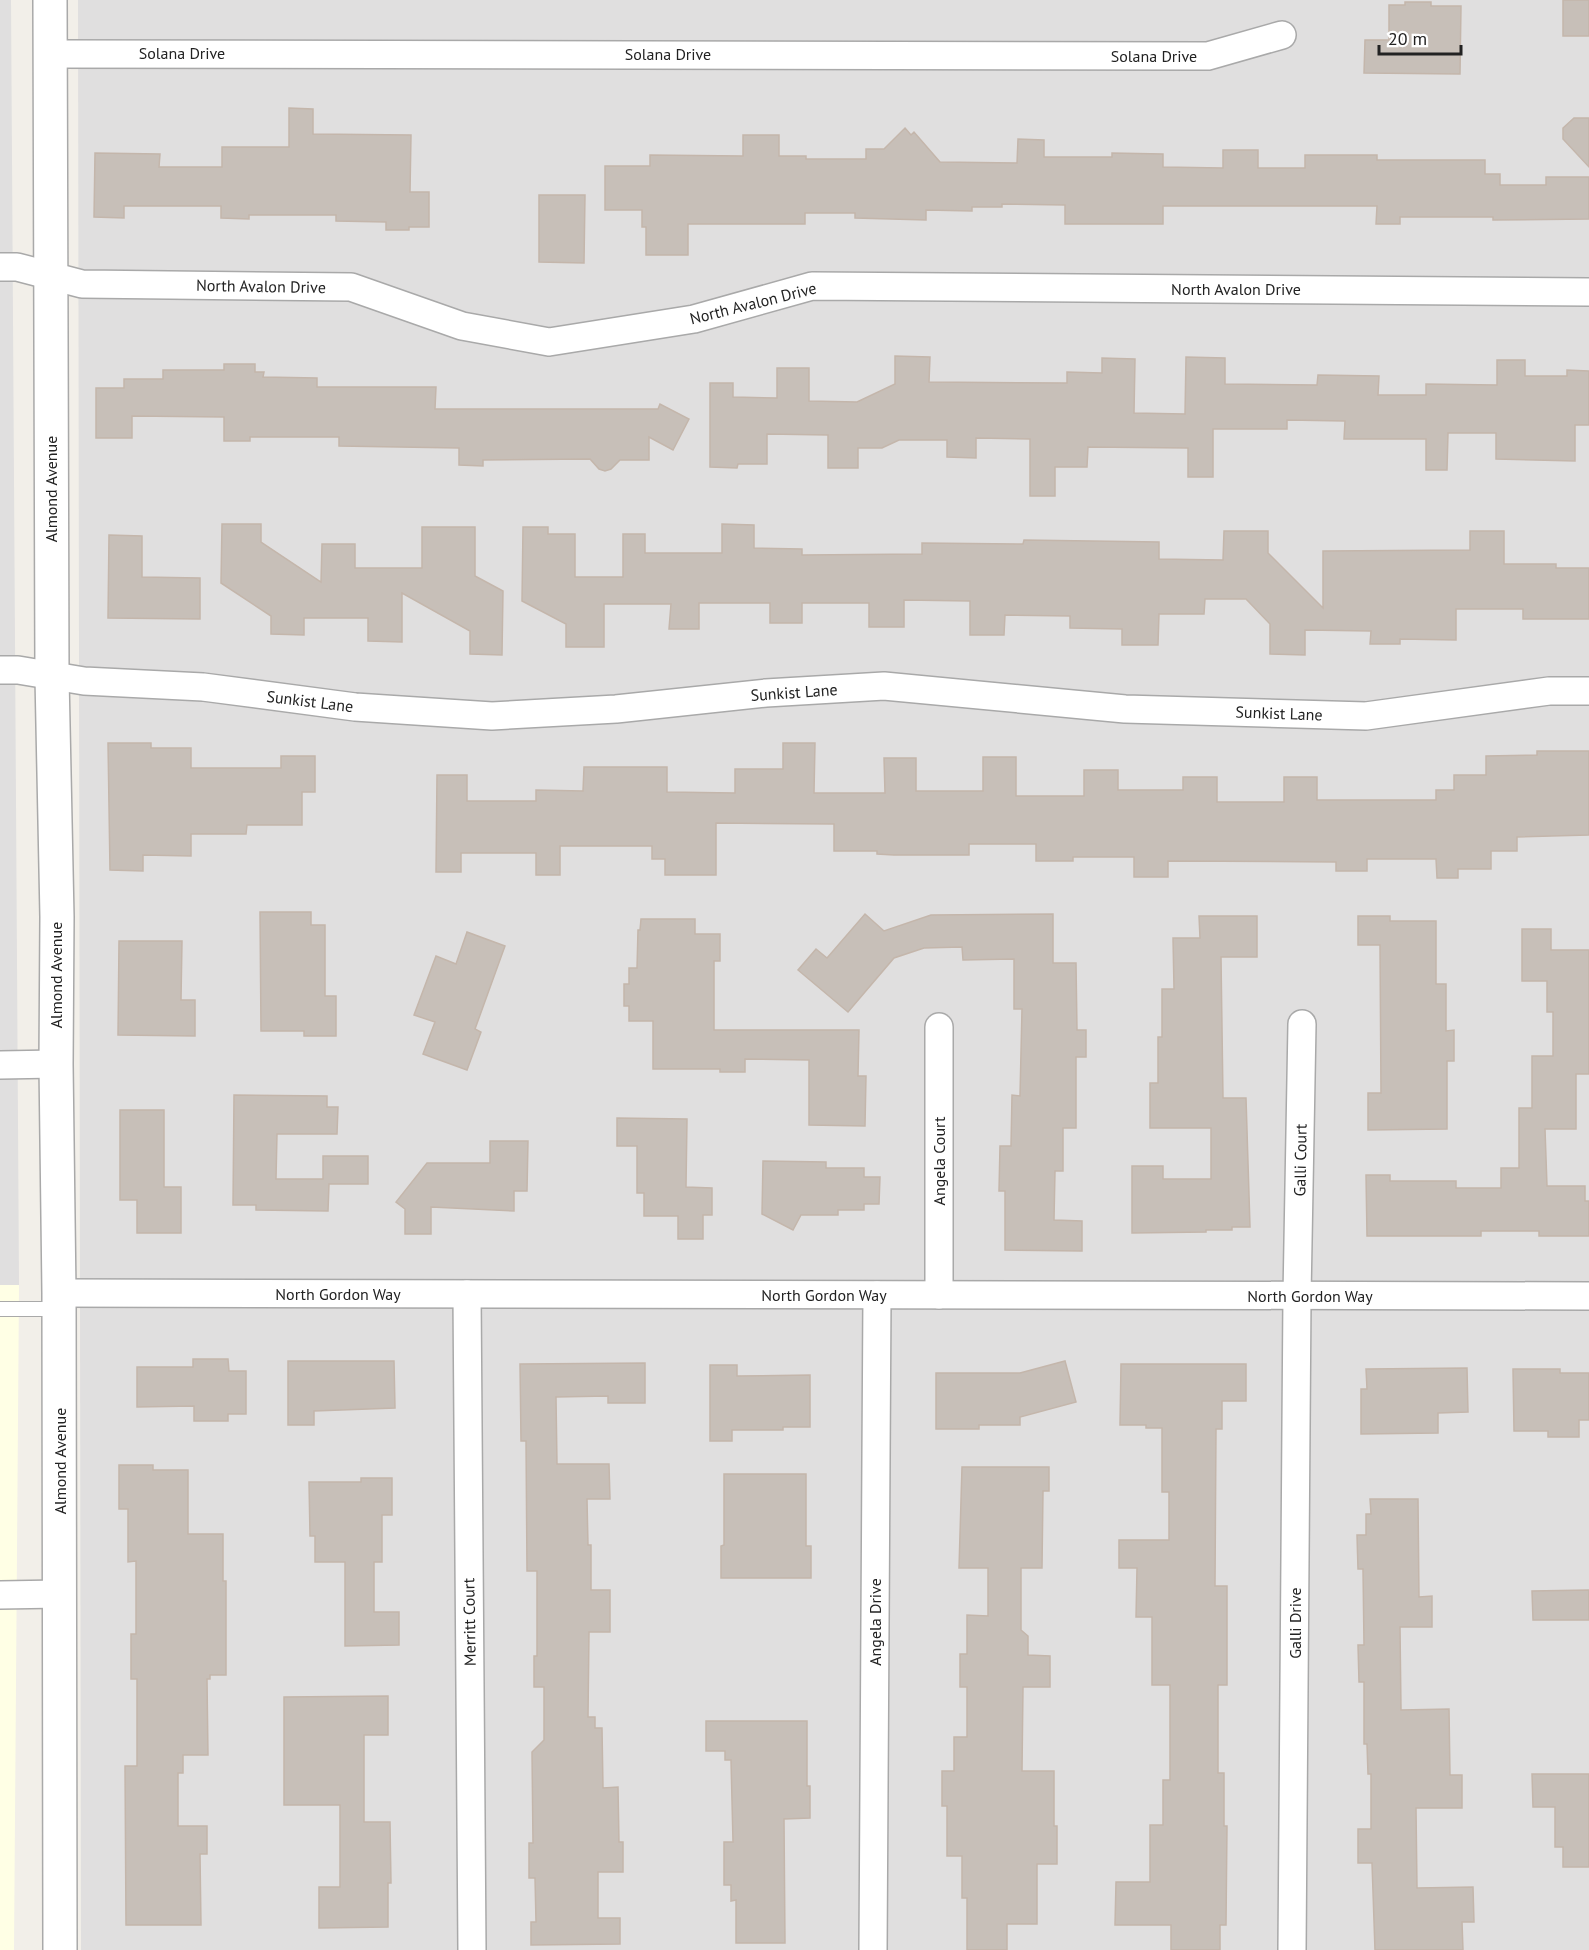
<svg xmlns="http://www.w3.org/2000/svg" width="1589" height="1950" viewBox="0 0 1589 1950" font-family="'PT Sans',sans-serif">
	<rect width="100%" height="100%" fill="#f2efe9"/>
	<!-- residential -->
	<g fill="#e0dfdf">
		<polygon points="0,0 11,0 19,1285 0,1285"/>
		<polygon points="78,0 1589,0 1589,1950 81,1950"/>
	</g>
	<!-- education -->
	<polygon fill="#ffffe5" points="0,1285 19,1285 14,1950 0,1950"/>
	<!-- building -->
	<g fill="#c7bfb8" stroke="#c4b6ab" stroke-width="1.5">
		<rect x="1563" y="0" width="26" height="36"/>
		<polygon points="1405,2 1431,2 1431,6 1461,6 1460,74 1364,73 1365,40 1389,40 1389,5 1405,5"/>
		<polygon points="289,108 313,109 313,134 411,135 410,192 429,192 429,227 409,227 409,230 386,230 386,222 336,221 336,215 249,215 249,219 221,218 221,206 124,206 124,218 94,217 95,153 160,154 159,167 222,167 222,147 289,147"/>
		<polygon points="1574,118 1589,118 1589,167 1563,139 1563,128"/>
		<polygon points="905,128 911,135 914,132 940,162 1017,163 1018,139 1044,140 1044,157 1112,157 1112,153 1163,154 1163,167 1223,168 1223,150 1258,150 1258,168 1305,168 1305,155 1377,155 1377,160 1485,160 1485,174 1500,174 1500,185 1546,185 1546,177 1589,177 1589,219 1493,220 1493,217 1400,217 1400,224 1376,224 1377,206 1163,206 1163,224 1065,224 1065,205 1002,204 1002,207 972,207 972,211 926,210 926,220 855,218 855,213 805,213 805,224 688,224 688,255 646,255 646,227 642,227 642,210 605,210 605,166 650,166 650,155 743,156 743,135 779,135 779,156 806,156 806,159 866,159 866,149 884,149"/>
		<polygon points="539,195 585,195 584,263 539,262"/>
		<polygon points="895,356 930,357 929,382 1067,383 1067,372 1102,373 1102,358 1135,359 1134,413 1185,414 1186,357 1225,358 1225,384 1317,385 1318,375 1379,376 1378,395 1426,395 1426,384 1497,385 1497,360 1525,360 1525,376 1567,376 1567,370 1589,371 1589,425 1575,425 1575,461 1496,459 1496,433 1448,433 1447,470 1426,470 1426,439 1344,439 1345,421 1287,420 1287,429 1213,429 1213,477 1188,477 1188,448 1088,447 1087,467 1055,467 1055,496 1030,496 1030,439 976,438 976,458 947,457 947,440 899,440 882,448 858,448 858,468 828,468 828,435 767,434 767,464 738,464 737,468 710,467 710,383 733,383 733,397 777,398 777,368 809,368 809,401 857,402 895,384"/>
		<polygon points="224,364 255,364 255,372 264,372 263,377 317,378 317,387 436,387 435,409 658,409 660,404 689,419 673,450 649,437 649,460 620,460 611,469 605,471 599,469 590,459 483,460 483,466 459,465 459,448 339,446 339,437 250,437 250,441 224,441 224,417 132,416 132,438 96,438 96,388 124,388 124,379 163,379 163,370 224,370"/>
		<polygon points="222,524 261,524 261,542 321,582 322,544 355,544 355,568 422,568 422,527 475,527 475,576 503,591 502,655 470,654 470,631 402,593 402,642 368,641 368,618 304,618 304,635 271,634 271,616 221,583"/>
		<polygon points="722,524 754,525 754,548 802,549 802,555 922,554 922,543 1023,544 1024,540 1159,542 1159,559 1223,560 1224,531 1268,531 1268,553 1323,608 1323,551 1470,550 1470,531 1504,531 1504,564 1556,564 1556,568 1589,568 1589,619 1523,619 1523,609 1456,609 1456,640 1400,639 1400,644 1370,644 1371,631 1305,630 1305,655 1270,654 1270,624 1246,599 1205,599 1204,614 1159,614 1158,645 1122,645 1122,629 1070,628 1070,616 1005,615 1004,635 970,635 970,601 904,600 904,627 869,627 869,603 802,603 802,623 770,623 770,603 699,603 699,629 669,629 671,604 604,604 604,647 566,647 566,624 522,601 523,527 548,527 548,534 575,534 575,577 623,577 623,534 645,534 645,553 722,553"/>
		<polygon points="109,535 142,536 142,577 200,578 200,619 108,618"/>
		<polygon points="108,743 151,743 151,748 191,748 191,768 281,768 281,756 315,756 315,792 302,792 302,825 247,825 246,834 191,834 191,856 143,855 143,871 110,870"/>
		<polygon points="783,743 815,743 814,793 885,793 884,758 916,758 916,791 983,791 983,757 1016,757 1016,796 1084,796 1084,770 1118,770 1118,790 1183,790 1183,777 1217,777 1217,802 1284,802 1284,777 1317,777 1317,800 1436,800 1436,790 1454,790 1454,775 1486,775 1486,756 1537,755 1537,751 1589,751 1589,835 1517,837 1517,851 1491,851 1491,869 1458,869 1458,878 1437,878 1436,859 1367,859 1367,871 1336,871 1336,862 1168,861 1168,877 1134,877 1134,857 1073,857 1073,861 1036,861 1036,844 969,844 969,855 894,855 877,854 877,851 834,851 834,824 716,823 716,875 665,875 665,859 652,859 652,846 560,846 560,875 536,875 536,853 461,853 461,872 436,872 437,775 467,775 467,801 536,801 536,790 583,791 584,767 667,767 667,792 735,793 735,769 783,769"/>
		<polygon points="260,912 311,912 311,925 325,925 325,996 336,996 336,1036 304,1036 304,1031 261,1031"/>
		<polygon points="865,914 884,931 931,915 1053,914 1053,963 1076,963 1077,1030 1086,1030 1086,1057 1076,1057 1076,1128 1063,1128 1063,1171 1055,1171 1054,1220 1082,1221 1082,1251 1005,1250 1005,1191 999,1191 1000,1146 1011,1146 1012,1095 1020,1096 1022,1009 1014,1009 1014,959 963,960 962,947 924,948 894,958 848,1012 798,970 816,949 827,958"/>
		<polygon points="1199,916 1257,916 1257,957 1221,957 1223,1098 1246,1098 1250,1227 1232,1227 1232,1230 1206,1230 1206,1232 1132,1233 1132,1166 1163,1166 1163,1179 1211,1179 1211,1128 1150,1128 1150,1083 1158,1083 1158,1037 1162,1037 1162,989 1174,989 1173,938 1200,938"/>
		<polygon points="1358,916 1390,916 1390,921 1436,921 1436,984 1446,984 1446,1031 1454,1030 1454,1061 1447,1061 1447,1129 1368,1130 1368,1093 1381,1093 1380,945 1358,945"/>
		<polygon points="641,919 695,919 695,934 720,934 720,961 714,961 714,1030 859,1030 858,1076 866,1076 865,1126 809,1125 809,1060 745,1059 745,1072 720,1072 720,1069 653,1069 653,1021 629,1021 629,1006 624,1006 624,984 629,984 629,968 637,968 638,930 640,930"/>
		<polygon points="1522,929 1551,929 1551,950 1589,950 1589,1074 1576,1074 1576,1129 1545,1129 1547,1186 1585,1186 1585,1201 1589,1201 1589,1236 1539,1236 1539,1231 1481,1231 1481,1236 1367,1236 1366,1175 1390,1175 1390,1181 1456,1181 1456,1188 1501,1188 1501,1168 1519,1168 1519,1108 1532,1108 1532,1056 1553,1056 1553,1012 1547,1012 1547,981 1522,981"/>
		<polygon points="467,932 505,946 475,1029 481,1032 467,1070 423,1054 435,1022 414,1015 436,956 456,964"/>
		<polygon points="119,941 182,941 181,1000 195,1000 195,1036 118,1035"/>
		<polygon points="234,1095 327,1096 327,1107 338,1107 337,1134 277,1134 276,1179 323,1179 323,1156 368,1156 368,1184 329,1184 328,1211 256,1210 256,1205 233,1205"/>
		<polygon points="120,1110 164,1110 164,1187 181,1187 181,1233 137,1233 137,1200 120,1200"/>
		<polygon points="617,1118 687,1119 686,1187 712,1188 712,1215 703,1215 703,1239 678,1239 678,1216 644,1216 644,1193 637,1193 637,1146 617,1146"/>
		<polygon points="490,1141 528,1141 527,1191 514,1191 514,1211 431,1207 431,1234 405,1234 405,1209 396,1202 427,1163 490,1163"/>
		<polygon points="763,1161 826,1162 826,1168 864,1168 864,1177 880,1177 879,1204 864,1204 864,1210 838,1210 838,1215 801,1215 793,1230 762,1214"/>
		<polygon points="193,1359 228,1359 229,1371 246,1371 246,1414 228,1414 228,1421 194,1421 194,1406 137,1407 137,1367 193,1367"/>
		<polygon points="288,1361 394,1361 395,1408 314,1411 314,1425 288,1425"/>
		<polygon points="1065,1361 1076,1402 1020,1417 1020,1425 979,1425 979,1429 936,1429 936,1373 1020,1373"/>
		<polygon points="645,1363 645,1403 608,1403 608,1396 556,1397 557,1464 609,1464 610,1499 587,1499 588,1545 591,1545 591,1590 610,1590 610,1632 589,1632 588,1717 595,1717 595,1728 602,1728 603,1788 618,1787 619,1842 623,1842 623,1872 598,1872 598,1918 620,1918 620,1944 531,1945 531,1922 536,1922 535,1878 529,1878 529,1843 533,1843 532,1752 544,1740 544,1687 534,1687 534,1656 537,1656 537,1571 527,1571 526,1441 521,1441 520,1364"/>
		<polygon points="1121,1364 1246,1364 1246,1401 1222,1401 1222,1429 1216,1429 1215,1586 1227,1586 1227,1685 1218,1685 1218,1773 1224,1773 1224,1826 1227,1826 1226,1925 1220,1925 1220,1950 1171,1950 1171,1925 1115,1925 1116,1882 1150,1882 1150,1825 1163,1825 1163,1780 1170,1780 1170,1685 1152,1685 1152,1617 1136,1617 1137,1568 1119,1568 1119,1540 1169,1540 1169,1492 1162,1492 1162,1428 1146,1428 1146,1425 1120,1425"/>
		<polygon points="710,1365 737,1365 737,1376 810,1375 810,1427 783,1427 783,1430 732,1430 732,1441 710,1441"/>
		<polygon points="1467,1368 1468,1412 1438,1413 1438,1433 1361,1434 1361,1389 1367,1389 1366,1369"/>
		<polygon points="1513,1369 1560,1369 1560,1373 1589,1373 1589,1420 1579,1420 1579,1437 1548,1437 1548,1431 1514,1431"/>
		<polygon points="119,1465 153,1465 153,1470 188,1470 188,1534 223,1534 223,1581 226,1581 226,1675 210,1675 210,1679 207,1679 208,1755 183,1755 183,1773 178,1773 178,1826 207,1826 207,1854 200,1854 201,1925 126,1925 125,1766 137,1766 137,1679 131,1679 131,1634 136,1634 136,1561 128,1562 128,1509 119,1509"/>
		<polygon points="962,1467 1049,1467 1049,1491 1043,1491 1042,1568 1021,1568 1021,1630 1028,1636 1028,1655 1050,1656 1050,1687 1023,1687 1022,1771 1054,1771 1054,1826 1057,1826 1057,1864 1037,1864 1037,1924 1007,1924 1007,1950 967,1950 967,1898 962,1898 962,1856 947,1856 947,1806 942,1806 942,1771 954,1771 954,1737 967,1737 967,1687 960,1687 960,1654 967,1654 967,1615 988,1616 988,1568 959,1568"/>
		<polygon points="724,1474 806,1474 806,1546 811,1546 811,1578 721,1578 721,1546 724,1545"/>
		<polygon points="361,1478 392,1478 392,1515 382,1515 382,1562 374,1562 374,1612 399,1612 399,1645 345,1646 345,1562 315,1562 315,1536 310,1536 309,1482 361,1482"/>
		<polygon points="1370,1499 1418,1499 1419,1597 1432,1596 1432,1627 1400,1627 1401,1710 1449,1709 1450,1775 1462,1775 1462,1808 1416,1808 1417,1888 1473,1887 1474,1922 1462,1922 1463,1950 1375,1950 1372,1863 1358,1863 1358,1829 1371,1829 1371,1774 1368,1774 1367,1744 1364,1744 1364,1682 1359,1682 1358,1645 1364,1645 1363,1569 1358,1569 1357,1535 1366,1535 1366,1514 1371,1514"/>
		<polygon points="1589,1590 1589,1620 1533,1620 1532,1591"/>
		<polygon points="388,1696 388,1735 364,1735 364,1822 390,1822 391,1883 388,1883 388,1927 319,1928 319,1887 340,1887 340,1805 284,1805 284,1697"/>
		<polygon points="706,1721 807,1721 807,1786 810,1786 810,1818 784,1819 785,1943 736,1943 736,1900 731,1901 731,1885 724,1885 724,1842 733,1842 731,1760 725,1760 725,1751 706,1751"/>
		<polygon points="1532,1774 1589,1774 1589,1867 1563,1867 1563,1847 1555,1847 1555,1807 1533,1807"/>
	</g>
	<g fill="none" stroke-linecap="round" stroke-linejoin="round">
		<defs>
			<polyline id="service" points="0,1309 59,1309"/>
			<g id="minor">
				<polyline points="51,54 1208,56 1282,35"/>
				<polyline points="0,267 17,267 82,284 351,287 462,326 549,342 694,319 812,286 1589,292"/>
				<polyline points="0,670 18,670 84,681 203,687 355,707 492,716 616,709 766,693 884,686 1125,709 1366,716 1549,691 1589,691"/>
				<polyline points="939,1027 939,1295"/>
				<polyline points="0,1065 56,1064"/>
				<polyline points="59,1293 1589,1296"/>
				<polyline points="467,1294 472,1950"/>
				<polyline points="0,1595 60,1594"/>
				<polyline points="873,1950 877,1295"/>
				<polyline points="1292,1950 1297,1296 1302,1024"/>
			</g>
			<polyline id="tertiary" points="50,0 52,677 57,917 56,1064 59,1293 60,1950"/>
		</defs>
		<!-- service casing -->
		<use href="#service" stroke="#a9a9a9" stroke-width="16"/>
		<!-- minor casing -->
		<use href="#minor" stroke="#a9a9a9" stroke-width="30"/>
		<!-- tertiary casing -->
		<use href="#tertiary" stroke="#a9a9a9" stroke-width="36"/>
		<!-- service -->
		<use href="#service" stroke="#fff" stroke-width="14"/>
		<!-- minor -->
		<use href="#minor" stroke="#fff" stroke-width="27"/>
		<!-- tertiary -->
		<use href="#tertiary" stroke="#fff" stroke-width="33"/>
	</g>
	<g text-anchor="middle" stroke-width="4.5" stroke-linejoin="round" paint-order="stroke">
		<!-- street labels -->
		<g font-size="16" fill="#222" stroke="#fff">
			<text x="182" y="59">Solana Drive</text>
			<text x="668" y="60">Solana Drive</text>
			<text x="1154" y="62">Solana Drive</text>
			<text transform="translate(261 286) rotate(1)" y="6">North Avalon Drive</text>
			<text x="1236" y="295">North Avalon Drive</text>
			<text transform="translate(753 303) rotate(-14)" y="6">North Avalon Drive</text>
			<text transform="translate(51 489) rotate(-90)" y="6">Almond Avenue</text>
			<text transform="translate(794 692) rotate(-4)" y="6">Sunkist Lane</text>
			<text transform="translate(310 701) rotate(7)" y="6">Sunkist Lane</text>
			<text transform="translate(1279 713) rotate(2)" y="6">Sunkist Lane</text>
			<text transform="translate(56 975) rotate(-90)" y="6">Almond Avenue</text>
			<text transform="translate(1300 1160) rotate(-89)" y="6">Galli Court</text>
			<text transform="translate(939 1161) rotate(-90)" y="6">Angela Court</text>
			<text x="338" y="1300">North Gordon Way</text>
			<text x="824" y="1301">North Gordon Way</text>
			<text x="1310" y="1302">North Gordon Way</text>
			<text transform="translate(60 1461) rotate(-90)" y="6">Almond Avenue</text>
			<text transform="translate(469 1622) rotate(-91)" y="6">Merritt Court</text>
			<text transform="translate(875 1622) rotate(-90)" y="6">Angela Drive</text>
			<text transform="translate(1295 1623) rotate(-90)" y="6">Galli Drive</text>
		</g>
	</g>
	<!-- scale -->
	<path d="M1379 45v9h82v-9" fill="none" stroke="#222222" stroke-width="3"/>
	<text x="1388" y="45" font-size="18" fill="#222222" stroke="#ffffff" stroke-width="4.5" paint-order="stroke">20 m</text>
</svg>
